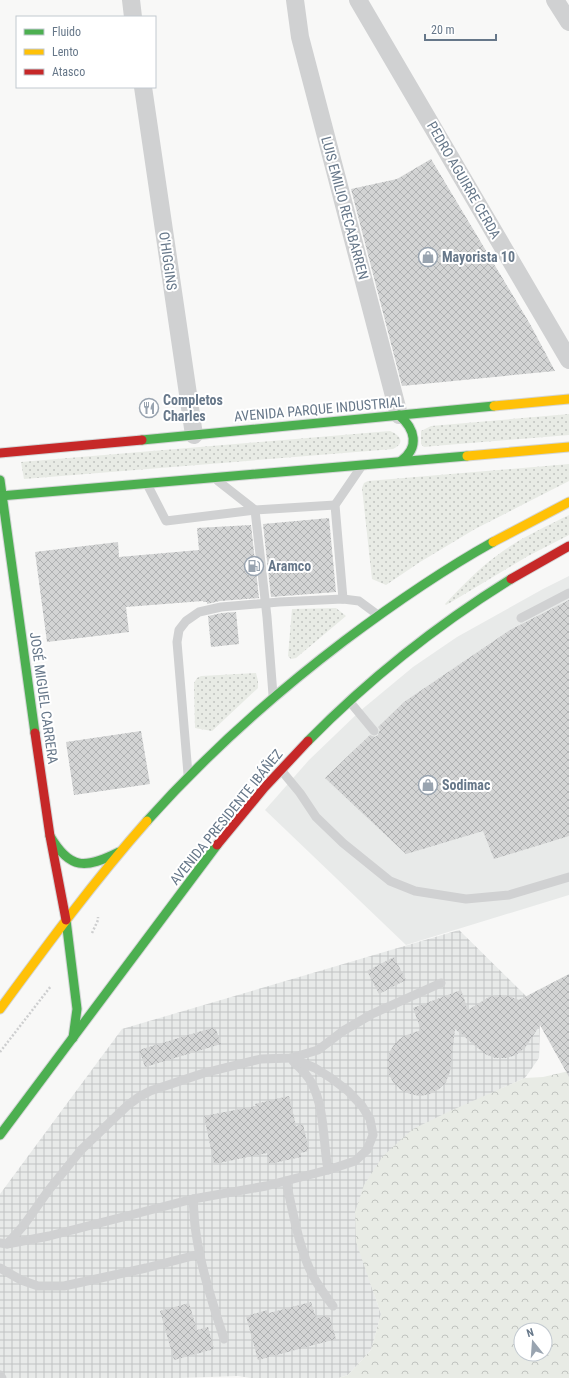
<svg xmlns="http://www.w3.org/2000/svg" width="569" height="1378" viewBox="0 0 569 1378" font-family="'Roboto Condensed',sans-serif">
	<defs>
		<pattern id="industrial-grid" width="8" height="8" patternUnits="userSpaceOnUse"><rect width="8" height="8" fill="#e8eae9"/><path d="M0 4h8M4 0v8" fill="none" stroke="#c0c2c3"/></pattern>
		<pattern id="grass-dots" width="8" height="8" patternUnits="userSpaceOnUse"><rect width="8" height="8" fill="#e8ebe5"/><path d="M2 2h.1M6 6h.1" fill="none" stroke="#c0c3bf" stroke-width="1.8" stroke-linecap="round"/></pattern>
		<pattern id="forest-crowns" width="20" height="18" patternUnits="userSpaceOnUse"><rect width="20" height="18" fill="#e8ebe5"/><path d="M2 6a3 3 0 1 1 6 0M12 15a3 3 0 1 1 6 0" fill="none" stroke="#c0c3bf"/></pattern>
		<pattern id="building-cross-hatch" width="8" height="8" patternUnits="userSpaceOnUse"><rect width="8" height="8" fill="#d3d4d4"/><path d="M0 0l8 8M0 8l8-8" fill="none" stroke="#afb1b2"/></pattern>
	</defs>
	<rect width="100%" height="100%" fill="#f8f8f7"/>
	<!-- built -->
	<polygon fill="#e8eae9" points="569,576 569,895 406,945 265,810 309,760 360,711 413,667 457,637 543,589"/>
	<!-- industrial -->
	<polygon fill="url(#industrial-grid)" points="459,930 527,997 540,1024 539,1058 525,1078 500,1089 370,1282 381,1314 371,1350 348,1375 339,1378 251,1378 238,1376 179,1378 0,1378 0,1194 122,1029"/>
	<!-- grass -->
	<g fill="url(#grass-dots)">
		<polygon points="569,414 569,435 434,446 424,447 421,444 421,431 431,426"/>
		<path d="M 390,431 C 400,435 406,443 393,449 L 24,479 L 21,462 Z"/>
		<polygon points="569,464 569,481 475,529 420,562 386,585 372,579 362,488 364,483 368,481"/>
		<path d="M 569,515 L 569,535 L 528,556 L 453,601 L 446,605 L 445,604 C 461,587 479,568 499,554 C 520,538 545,527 569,515 Z"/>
		<polygon points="336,608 346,616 296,658 291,659 288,656 292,609"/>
		<polygon points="256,673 258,681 258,688 212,731 195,728 194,683 197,678 201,676"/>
	</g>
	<!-- forest -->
	<path fill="url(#forest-crowns)" fill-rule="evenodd" d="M 569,1071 L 569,1378 L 339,1378 L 348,1375 L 371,1350 L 381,1314 L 356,1242 L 355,1212 L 364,1185 L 383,1156 L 413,1129 L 450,1111 L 525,1078 L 543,1077 ZM 521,1330 L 545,1330 L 545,1354 L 521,1354 Z"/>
	<!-- building -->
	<g fill="url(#building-cross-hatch)">
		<polygon points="431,159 530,324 555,371 402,386 351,189 397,179"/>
		<polygon points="329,518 336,592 271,597 263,524"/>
		<polygon points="251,525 259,598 220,601 207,604 207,602 203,602 203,601 126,607 129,632 47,642 35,552 118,542 119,557 199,550 197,528"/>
		<polygon points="569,600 569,836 494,859 483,831 406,854 325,778 370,735 375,737 378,735 380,730 378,727 404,702 510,630"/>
		<polygon points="236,612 239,644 211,647 208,616 222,613"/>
		<polygon points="141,731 150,784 74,795 66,742"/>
		<polygon points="394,957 406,980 379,994 367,971"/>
		<polygon points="569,974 569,1077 540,1025 525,1048 516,1055 506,1058 495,1058 485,1054 455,1029 450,1072 446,1082 439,1089 430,1094 420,1096 410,1094 401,1090 393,1082 388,1073 387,1062 390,1051 396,1042 404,1036 421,1030 413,1008 461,990 468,1010 489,997 499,995 509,996 519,1000"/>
		<polygon points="215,1027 221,1044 145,1067 139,1050"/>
		<polygon points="289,1096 296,1126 303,1124 309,1151 300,1153 301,1157 269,1164 267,1153 214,1164 204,1116 256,1106 255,1104"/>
		<polygon points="311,1302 316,1318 329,1315 336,1339 258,1360 246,1316 268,1310 269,1313"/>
		<polygon points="189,1303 197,1330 208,1327 214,1349 174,1360 160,1311"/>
	</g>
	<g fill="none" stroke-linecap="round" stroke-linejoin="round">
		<defs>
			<g id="fast">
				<path d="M 399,415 C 415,429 420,447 401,461"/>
				<polyline points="142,440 494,406"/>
				<polyline points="0,480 35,733"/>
				<polyline points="0,496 467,456"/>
				<path d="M 308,741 C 368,680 437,625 511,579"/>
				<path d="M 147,821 C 206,755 273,695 344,641 C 392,605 441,571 493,542"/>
				<path d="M 50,836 C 70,870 85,869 119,852"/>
				<polyline points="66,920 77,1009 73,1038"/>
				<polyline points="0,1135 217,845"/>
			</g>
			<g id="slow">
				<polyline points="494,406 569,399"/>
				<polyline points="467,456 569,447"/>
				<polyline points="493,542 569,502"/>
				<path d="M 0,1009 C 47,945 94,881 147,821"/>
			</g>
			<g id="jam">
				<polyline points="0,453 142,440"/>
				<polyline points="511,579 569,546"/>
				<polyline points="35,733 50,836 66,920"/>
				<polyline points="217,845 264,788 308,741"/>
			</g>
		</defs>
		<!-- fast casing -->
		<use href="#fast" stroke="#d3d5d6" stroke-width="11"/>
		<!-- slow casing -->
		<use href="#slow" stroke="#d3d5d6" stroke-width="11"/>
		<!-- jam casing -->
		<use href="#jam" stroke="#d3d5d6" stroke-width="11"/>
		<!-- path -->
		<g stroke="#cdcecf" stroke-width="2.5" stroke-dasharray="2 2" stroke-linecap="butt">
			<polyline points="92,933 98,920 98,917"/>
			<polyline points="0,1052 51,986"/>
		</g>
		<!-- lane -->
		<g stroke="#d0d1d2" stroke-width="9">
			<polyline points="218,481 255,510 267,617 273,695"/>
			<polyline points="147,484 166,521 255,510 335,505"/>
			<polyline points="343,599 335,505 361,467"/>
			<polyline points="521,618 569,593"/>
			<polyline points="350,702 374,731"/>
			<polyline points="281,770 300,793 316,817 343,843 390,881 415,891 466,899 509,895 569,877"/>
			<polyline points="188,774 177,642 179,630 186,621 199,612 221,607 279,602 343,599 359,601 378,615"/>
			<path d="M 293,1061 C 299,1067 307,1074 311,1082 C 325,1107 323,1143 328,1170"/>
			<path d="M 286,1181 C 293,1212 300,1256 317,1283 C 322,1291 328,1299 333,1306"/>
			<path d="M 193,1199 C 194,1210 194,1221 196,1233 C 201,1269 213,1304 224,1339"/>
			<polyline points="0,1243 7,1244 49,1236 193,1199 266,1186 328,1170 355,1161 367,1150 373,1135 370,1119 362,1106 348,1091 331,1078 315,1068 291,1058"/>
			<polyline points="7,1244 24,1225 48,1191 81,1150 128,1105 139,1097 150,1091 204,1073 261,1059 291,1058 318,1050 343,1031 372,1014 441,983"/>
			<polyline points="0,1268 21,1280 38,1286 64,1286 146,1268 200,1254"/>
			<polyline points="0,1375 2,1378"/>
		</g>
		<!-- street -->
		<g stroke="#d0d1d2" stroke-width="18">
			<polyline points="131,0 133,17"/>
			<polyline points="295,0 300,37 399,415"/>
			<polyline points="358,0 569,360"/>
			<polyline points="555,0 569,22"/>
			<polyline points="143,87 194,435"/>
		</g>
		<!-- fast -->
		<use href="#fast" stroke="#4caf50" stroke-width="9"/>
		<!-- slow -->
		<use href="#slow" stroke="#ffc107" stroke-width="9"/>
		<!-- jam -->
		<use href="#jam" stroke="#c62828" stroke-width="9"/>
	</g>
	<!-- icons -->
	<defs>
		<symbol id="shop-ring" viewBox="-11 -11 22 22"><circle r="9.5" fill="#fff" stroke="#99a4b0" stroke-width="1.5"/><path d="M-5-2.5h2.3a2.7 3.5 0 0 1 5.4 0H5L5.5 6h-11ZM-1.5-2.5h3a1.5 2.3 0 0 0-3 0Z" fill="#99a4b0"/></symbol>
		<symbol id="restaurant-ring" viewBox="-11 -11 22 22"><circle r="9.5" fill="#fff" stroke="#99a4b0" stroke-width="1.5"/><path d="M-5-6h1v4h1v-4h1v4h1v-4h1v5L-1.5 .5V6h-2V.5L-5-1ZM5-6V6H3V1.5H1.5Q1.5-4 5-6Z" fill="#99a4b0"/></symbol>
		<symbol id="fuel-ring" viewBox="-11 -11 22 22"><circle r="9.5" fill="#fff" stroke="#99a4b0" stroke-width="1.5"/><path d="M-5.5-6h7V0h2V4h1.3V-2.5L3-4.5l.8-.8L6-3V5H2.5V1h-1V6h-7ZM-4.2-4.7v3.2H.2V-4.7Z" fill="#99a4b0"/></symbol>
	</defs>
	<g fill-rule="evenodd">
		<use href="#shop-ring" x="417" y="246" width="22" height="22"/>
		<use href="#restaurant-ring" x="138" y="397" width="22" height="22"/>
		<use href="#fuel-ring" x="243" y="555" width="22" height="22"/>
		<use href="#shop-ring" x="417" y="774" width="22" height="22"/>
	</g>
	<g text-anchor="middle" stroke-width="4" stroke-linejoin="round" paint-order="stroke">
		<!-- street labels -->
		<g font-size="14" fill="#667789" stroke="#fff">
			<text transform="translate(464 180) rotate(60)" y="5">PEDRO AGUIRRE CERDA</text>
			<text transform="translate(345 208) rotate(75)" y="5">LUIS EMILIO RECABARREN</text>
			<text transform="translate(168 261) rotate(82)" y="5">O'HIGGINS</text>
			<text transform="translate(319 409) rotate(-5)" y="5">AVENIDA PARQUE INDUSTRIAL</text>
			<text transform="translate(44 698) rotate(82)" y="5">JOSÉ MIGUEL CARRERA</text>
			<text transform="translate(226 817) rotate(-51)" y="5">AVENIDA PRESIDENTE IBÁÑEZ</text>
		</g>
		<!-- poi labels -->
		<g font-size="14" font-weight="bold" fill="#667789" stroke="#fff" text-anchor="start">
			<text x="442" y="262">Mayorista 10</text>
			<text x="163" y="405">Completos<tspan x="163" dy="16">Charles</tspan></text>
			<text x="268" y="571">Aramco</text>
			<text x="442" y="790">Sodimac</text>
		</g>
	</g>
	<!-- legend -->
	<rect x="16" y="16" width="140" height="72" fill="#ffffff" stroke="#c2c9d0"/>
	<rect x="24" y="29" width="20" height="6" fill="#4caf50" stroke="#c2c9d0"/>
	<text x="52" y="36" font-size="12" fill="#667789">Fluido</text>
	<rect x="24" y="49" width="20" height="6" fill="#ffc107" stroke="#c2c9d0"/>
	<text x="52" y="56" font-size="12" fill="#667789">Lento</text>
	<rect x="24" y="69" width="20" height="6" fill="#c62828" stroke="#c2c9d0"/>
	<text x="52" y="76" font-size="12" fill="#667789">Atasco</text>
	<!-- north arrow -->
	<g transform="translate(533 1342) rotate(343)"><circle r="19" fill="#ffffff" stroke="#c2c9d0"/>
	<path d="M0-3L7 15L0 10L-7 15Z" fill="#99a4b0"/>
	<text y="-6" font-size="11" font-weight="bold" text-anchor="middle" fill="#667789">N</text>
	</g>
	<!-- scale -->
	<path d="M425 34v6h71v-6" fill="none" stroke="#667789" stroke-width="2"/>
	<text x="431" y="34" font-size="12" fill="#667789" stroke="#ffffff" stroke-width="3" paint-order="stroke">20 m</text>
</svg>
